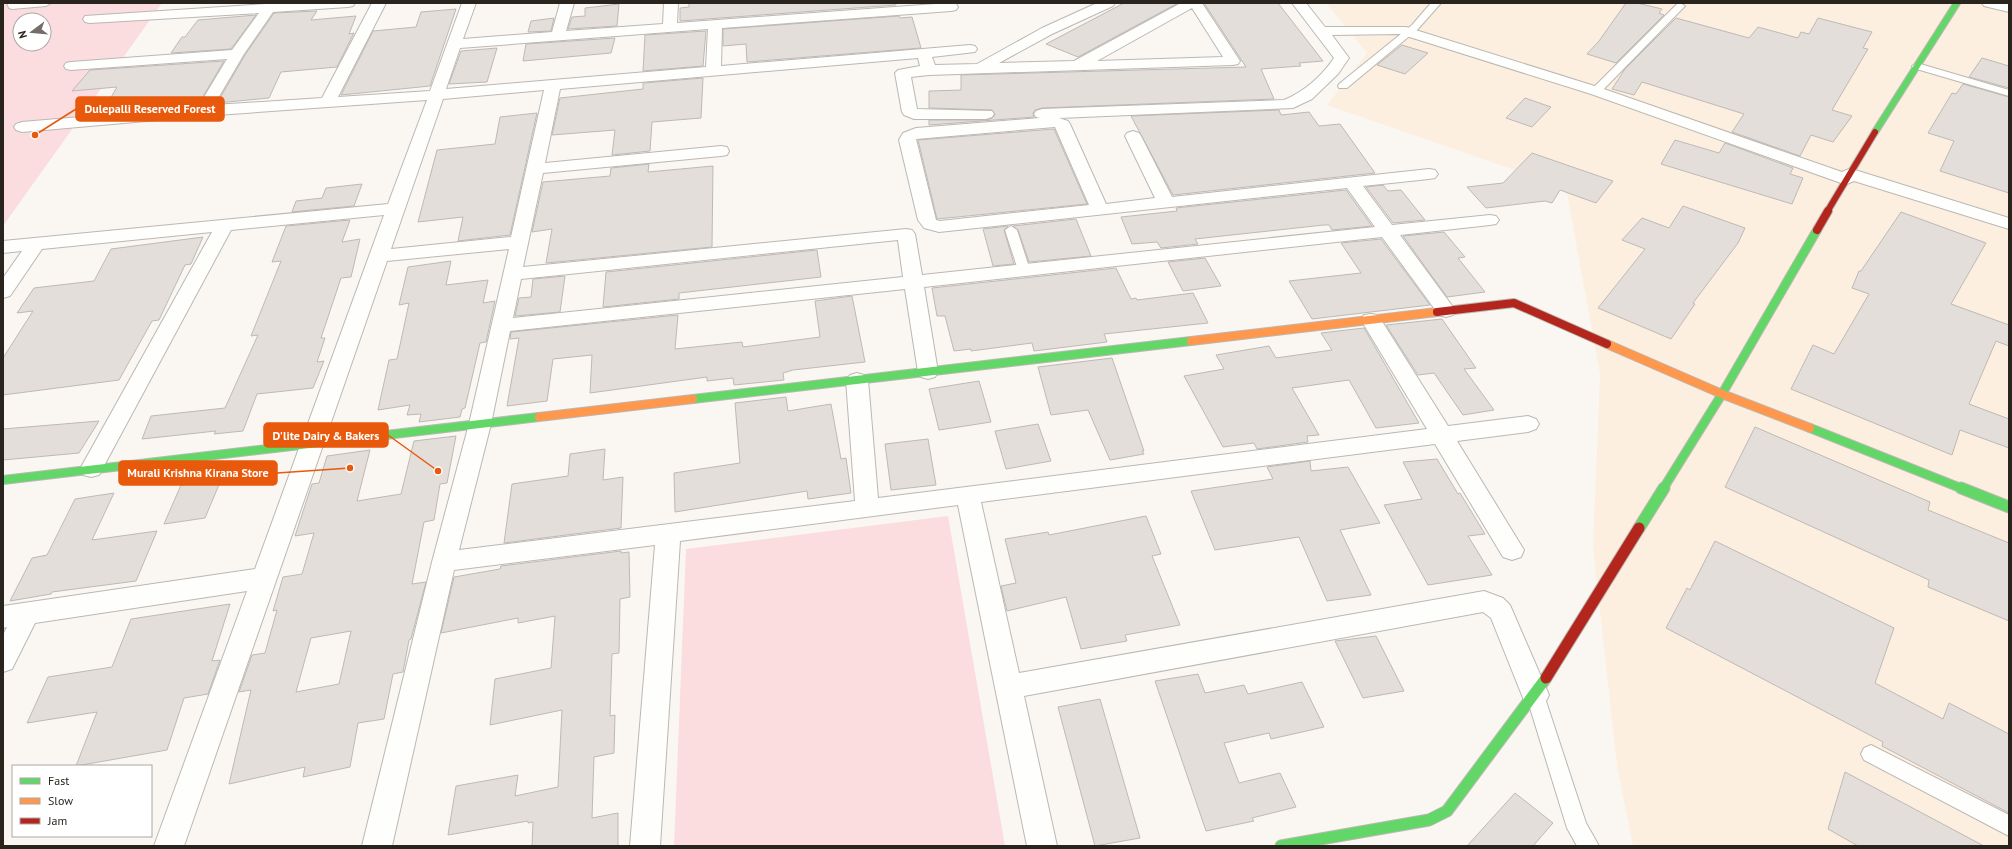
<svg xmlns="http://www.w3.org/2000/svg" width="2012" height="849" viewBox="0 0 2012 849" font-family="'PT Sans',sans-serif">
	<rect width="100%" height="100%" fill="#faf7f3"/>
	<!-- built -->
	<polygon fill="#fcefe0" points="1326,3 2009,3 2009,846 1633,846 1617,766 1593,547 1600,374 1566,188 1327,105 1367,53"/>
	<!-- green -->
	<g fill="#fbdcdf" fill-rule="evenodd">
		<path d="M 3,3 L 162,3 L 3,226 ZM 20,20 L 44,20 L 44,44 L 20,44 Z"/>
		<polygon points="948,516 1005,846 674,846 686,549"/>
	</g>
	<!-- building -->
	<g fill="#e3deda" stroke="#bfb9b5" fill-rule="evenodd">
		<polygon points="689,3 896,3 896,5 680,21 680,8 689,7"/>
		<polygon points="1124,3 1178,3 1078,57 1046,44"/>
		<polygon points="1204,3 1278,3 1323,61 1299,63 1301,66 1261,69 1274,99 1042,108 1035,110 1033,113 1034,117 929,125 929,120 986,120 992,118 995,115 992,110 929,108 929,91 961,90 961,75 1246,67"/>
		<polygon points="1626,3 1637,3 1662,9 1659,13 1664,15 1616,63 1587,54 1599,41"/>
		<polygon points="619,4 617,26 568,29 572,17 585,16 585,8"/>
		<polygon points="456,9 430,86 341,95 373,31 416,27 421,12"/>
		<polygon points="317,11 311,20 356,16 349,34 354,33 337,67 281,72 269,98 217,103 245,55 274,13"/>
		<polygon points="256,15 231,49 171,53 182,37 185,37 198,20"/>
		<polygon points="899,16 900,18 912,17 921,48 747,62 746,44 723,46 723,29"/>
		<polygon points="554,18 551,31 528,32 531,21"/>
		<polygon points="1676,18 1749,38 1758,27 1798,38 1801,32 1809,34 1818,18 1872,32 1863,48 1868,49 1832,110 1852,116 1833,142 1811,135 1800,156 1732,132 1744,114 1642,82 1634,95 1612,89 1625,69"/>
		<polygon points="706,31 703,66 643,71 645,35"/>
		<polygon points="615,38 611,53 523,61 526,44"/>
		<polygon points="1402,45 1428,53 1405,74 1377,65"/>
		<polygon points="497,48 487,82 449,84 461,51"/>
		<polygon points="1982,58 2009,66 2009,88 1969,77"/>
		<polygon points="224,61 198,105 162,108 165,104 103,111 117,87 72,91 90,70"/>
		<polygon points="703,78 701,118 652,122 650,151 612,155 615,130 552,135 560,98 643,89 643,83"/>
		<polygon points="1963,84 2009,97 2009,193 1940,171 1954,141 1928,133 1952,93 1956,94"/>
		<polygon points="1525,98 1551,107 1532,127 1506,118"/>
		<polygon points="1279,110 1281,115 1309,112 1319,126 1340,124 1375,173 1173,195 1131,116"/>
		<polygon points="537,113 510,235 458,241 463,217 418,222 437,150 495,144 500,117"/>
		<polygon points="1054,129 1087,204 937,219 918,140"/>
		<polygon points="1675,140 1719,153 1725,143 1793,168 1790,174 1803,178 1792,204 1661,164"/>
		<polygon points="1532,153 1613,181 1596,203 1560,190 1552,203 1545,201 1486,208 1467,187 1503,183"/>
		<polygon points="649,164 648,172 713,166 712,247 546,263 552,229 532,232 543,182 610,176 611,168"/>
		<polygon points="362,184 354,206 292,212 296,201 322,198 326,188"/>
		<polygon points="1383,185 1388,191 1401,190 1425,220 1393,223 1366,187"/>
		<polygon points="1346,190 1372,226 1332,230 1329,225 1324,225 1195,239 1198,244 1161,248 1157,242 1132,244 1121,217 1177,211 1176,208"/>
		<polygon points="1683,206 1745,228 1738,243 1693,303 1695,304 1671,339 1598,308 1645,249 1622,240 1642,218 1669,228"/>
		<polygon points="1901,212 1986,243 1951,304 2009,325 2009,346 1996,341 1969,404 2009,419 2009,448 1960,430 1952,455 1791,389 1813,345 1834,354 1869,294 1852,288 1859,271 1861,271"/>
		<polygon points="1076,219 1091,256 1029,262 1018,230 1013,226"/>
		<polygon points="350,220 342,242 360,239 356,256 351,277 341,278 321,338 325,338 317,362 324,361 313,388 257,394 243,431 214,434 216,431 142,439 151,416 225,408 258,335 251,336 281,261 272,262 286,226"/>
		<polygon points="1008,226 1004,230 1014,264 993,266 983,229"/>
		<polygon points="1444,232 1465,257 1458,258 1485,292 1447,297 1403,236"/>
		<polygon points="203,237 191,264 185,265 159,320 152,321 119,380 3,395 3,358 33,311 17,313 34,288 94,281 111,249"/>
		<polygon points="1381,239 1430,305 1312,319 1289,281 1361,273 1341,243"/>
		<polygon points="817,250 821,277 679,293 679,299 603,307 606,272"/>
		<polygon points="1205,258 1221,286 1183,291 1168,262"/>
		<polygon points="451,261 446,285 488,280 483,303 495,301 486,342 480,343 465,408 462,409 460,417 419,422 421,414 407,415 410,405 378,410 389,360 397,359 409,303 399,305 408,267"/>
		<polygon points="1116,268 1131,299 1136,298 1137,300 1193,293 1208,323 1104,334 1107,342 1034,351 1032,343 971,351 971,349 954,351 945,316 937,316 932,288"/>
		<polygon points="565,276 560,312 515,316 519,298 531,297 533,279"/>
		<polygon points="852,296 865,362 793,370 783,373 784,380 734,385 733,378 707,381 707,377 590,393 592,355 553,359 547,401 507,406 519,338 510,339 511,332 678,315 675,349 742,342 743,347 820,337 815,301"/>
		<polygon points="1442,319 1476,368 1464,369 1494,410 1463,415 1434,373 1418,375 1386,325"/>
		<polygon points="1364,328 1419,423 1376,428 1349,380 1292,388 1319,435 1307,436 1308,442 1257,449 1254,443 1223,447 1184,376 1224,369 1216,355 1269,346 1276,358 1332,350 1321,333"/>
		<polygon points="1112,358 1144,451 1142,451 1144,454 1110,460 1088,410 1051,415 1038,367"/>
		<polygon points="979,381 991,422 939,430 929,389"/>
		<polygon points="786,397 788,411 831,404 841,459 846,458 851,493 808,499 807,491 675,512 674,473 740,463 735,403"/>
		<polygon points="99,421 79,453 3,460 3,429"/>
		<polygon points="1038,424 1051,461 1006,469 995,431"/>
		<polygon points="1755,427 1930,502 1928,510 2009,543 2009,621 1928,587 1929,580 1725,487"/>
		<path d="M 456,436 L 447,483 L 440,484 L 434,520 L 424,522 L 412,584 L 426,582 L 411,639 L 409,640 L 403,672 L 393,674 L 384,719 L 358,723 L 350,767 L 303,777 L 305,767 L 229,784 L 251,690 L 239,692 L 252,655 L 265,653 L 277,610 L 273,611 L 283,577 L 302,574 L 314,533 L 295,536 L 312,484 L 319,483 L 327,456 L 370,450 L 357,501 L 401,494 L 414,441 ZM 351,631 L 339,684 L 296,692 L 311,638 Z"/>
		<polygon points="928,439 936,485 891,490 885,444"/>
		<polygon points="605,449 603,480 623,477 621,528 504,543 512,484 568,476 570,454"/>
		<polygon points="1437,459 1458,494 1460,493 1485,534 1468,536 1492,575 1428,585 1384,505 1422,499 1403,462"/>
		<polygon points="1310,461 1311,471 1348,467 1380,523 1340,530 1371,595 1327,601 1299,537 1215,550 1191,491 1273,479 1267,467"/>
		<polygon points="221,480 205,518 164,524 181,485"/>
		<polygon points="114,493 92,540 157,531 136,581 52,592 51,594 10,601 32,558 47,555 75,499"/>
		<polygon points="1146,516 1161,554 1152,556 1180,625 1125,635 1127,641 1081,649 1066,597 1007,611 1001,586 1016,583 1005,539 1048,532 1049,535"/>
		<polygon points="1715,541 1894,628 1875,683 1943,719 1949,703 2009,734 2009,813 1882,746 1883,742 1666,628 1687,588 1690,590"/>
		<polygon points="621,551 621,553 629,552 630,597 620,599 619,653 612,654 610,716 615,715 614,753 594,757 592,818 618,813 618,846 532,846 533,822 528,823 528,821 448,835 456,786 518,775 515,796 558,787 562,710 490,725 495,679 551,668 555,616 518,623 518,618 441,633 454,577 500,569 501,566"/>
		<polygon points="230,604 212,661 220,660 208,694 184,698 167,750 76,766 97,712 27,723 48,677 112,667 131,619"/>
		<polygon points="1376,636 1404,691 1363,698 1335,641"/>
		<polygon points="1198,674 1205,693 1244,685 1248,694 1302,682 1324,727 1271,739 1269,733 1224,743 1239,783 1280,773 1296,807 1252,818 1254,821 1206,831 1155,681"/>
		<polygon points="1100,699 1140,838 1095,846 1058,707"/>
		<polygon points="1845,772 1984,846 1858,846 1828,829"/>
		<polygon points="1515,793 1553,823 1533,846 1467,846"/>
	</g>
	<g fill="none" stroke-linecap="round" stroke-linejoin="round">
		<defs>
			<g id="lane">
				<polygon points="7,3 51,3 46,6 12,9 9,8"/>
				<polygon points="1431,3 1441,3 1418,29 1347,88 1339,88 1338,86 1339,84 1412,25"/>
				<polygon points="1680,3 1685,6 1683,8 1600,93 1592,93 1591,91 1592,89 1677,4"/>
				<polygon points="1917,63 2009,90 2009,96 1913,68 1912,66"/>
				<polygon points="1011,226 1017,230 1030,270 1029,273 1019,273 1018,270 1005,230"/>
				<polygon points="1535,687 1542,689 1544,695 1586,823 1599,846 1577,846 1567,828 1526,695 1528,689"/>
				<polygon points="1871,745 2009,815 2009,836 1864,760 1861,754 1864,748"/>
			</g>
			<g id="street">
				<path d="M 281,3 L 355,3 L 353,6 L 348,7 L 273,12 L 244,54 L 214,105 L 322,98 L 372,3 L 386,3 L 338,97 L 430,91 L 462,3 L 476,3 L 463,39 L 552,32 L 560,3 L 574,3 L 566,31 L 663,24 L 664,3 L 678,3 L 677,23 L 949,3 L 956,4 L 958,7 L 956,10 L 951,11 L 722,28 L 721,66 L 970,45 L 975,46 L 977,49 L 975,52 L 932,57 L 935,65 L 977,64 L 1042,28 L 1097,3 L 1115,3 L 1113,6 L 1052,34 L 999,63 L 1074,61 L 1181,3 L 1202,3 L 1240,61 L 1238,64 L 1233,65 L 929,75 L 911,77 L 917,109 L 992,111 L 994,114 L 992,117 L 986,119 L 914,119 L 904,115 L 902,112 L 895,73 L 898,70 L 920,66 L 918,58 L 560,89 L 545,163 L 721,146 L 727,147 L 729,151 L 727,155 L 721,156 L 543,173 L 523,267 L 906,229 L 912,230 L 915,234 L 922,275 L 1375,227 L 1347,188 L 939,232 L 924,228 L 918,220 L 899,140 L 903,133 L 916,128 L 1040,118 L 1036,117 L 1034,114 L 1036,111 L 1042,109 L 1284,100 C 1305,91 1321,77 1334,58 L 1292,3 L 1306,3 L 1325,27 L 1406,27 L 1601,88 L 1842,172 L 1849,169 L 1855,170 L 2009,218 L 2009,229 L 1854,181 L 1847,184 L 1841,183 L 1591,94 L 1400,34 L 1332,35 L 1349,58 L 1338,74 L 1312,99 L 1293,108 L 1059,118 L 1068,121 L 1070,124 L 1106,204 L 1155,198 L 1125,136 L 1127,133 L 1133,131 L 1139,133 L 1141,136 L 1172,197 L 1429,169 L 1435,170 L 1438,174 L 1435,178 L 1429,179 L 1363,186 L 1392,225 L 1490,215 L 1496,216 L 1499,220 L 1496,224 L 1490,225 L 1400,235 L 1453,307 L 1456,311 L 1453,315 L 1446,317 L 1439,315 L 1382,237 L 924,287 L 938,372 L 935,377 L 928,379 L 921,377 L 918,372 L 905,289 L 510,331 L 491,424 L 459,550 L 855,501 L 846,380 L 850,375 L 857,373 L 864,375 L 868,380 L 878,498 L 1427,429 L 1361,320 L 1364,315 L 1371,314 L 1378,315 L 1448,426 L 1528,416 L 1536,419 L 1539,424 L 1536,429 L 1528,432 L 1457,441 L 1524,550 L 1521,557 L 1512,560 L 1503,557 L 1435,444 L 981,502 L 1019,673 L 1484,591 L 1503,598 L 1510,605 L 1549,695 L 1545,703 L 1535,707 L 1525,703 L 1491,618 L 1483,612 L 1024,696 L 1057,846 L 1027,846 L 958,505 L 680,541 L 660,846 L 630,846 L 655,545 L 454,570 L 392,846 L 362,846 L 432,562 L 469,424 L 509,249 L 387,261 L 184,846 L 154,846 L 247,591 L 35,623 L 12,669 L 3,672 L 3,635 L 7,627 L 3,628 L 3,606 L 255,569 L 384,215 L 231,230 L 99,475 L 91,477 L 83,475 L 80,469 L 212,232 L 42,249 L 10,296 L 3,298 L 3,278 L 22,251 L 3,253 L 3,241 L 388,204 L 427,100 L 203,116 L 22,132 L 16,130 L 14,127 L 16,124 L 22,122 L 198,107 L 227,59 L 71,70 L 66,69 L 64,66 L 66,63 L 71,62 L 232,50 L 259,13 L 90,23 L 85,22 L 83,19 L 85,16 ZM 1192,8 L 1223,57 L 1097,61 ZM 708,29 L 706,67 L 446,89 L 460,48 ZM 544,90 L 511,237 L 391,249 L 443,99 ZM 1055,127 L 1089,205 L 940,221 L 936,220 L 916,139 ZM 898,240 L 903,277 L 513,318 L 521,279 Z"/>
				<polygon points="1982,3 2009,4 2009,12 1984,6"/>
			</g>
			<polyline id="fast-far2" points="1875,132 1957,3"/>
			<g id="fast-far1">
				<polyline points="693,399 1191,341"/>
				<polyline points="1810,428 1963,489"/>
				<polyline points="3,480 539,417"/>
				<polyline points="1663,489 1722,394 1817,230"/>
			</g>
			<g id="fast">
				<polyline points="1961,488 2009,507"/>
				<polyline points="1639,528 1664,488"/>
				<polyline points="1281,846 1429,820 1447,811 1546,678"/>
			</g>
			<g id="slow">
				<polyline points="1191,341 1437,312"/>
				<polyline points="1607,344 1722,394 1810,428"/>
				<polyline points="539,417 693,399"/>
			</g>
			<polyline id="jam-far2" points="1827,212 1875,132"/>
			<g id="jam-far1">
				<polyline points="1817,230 1828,211"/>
				<polyline points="1437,312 1514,303 1607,344"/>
			</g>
			<polyline id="jam" points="1546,678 1639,528"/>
		</defs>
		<!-- lane casing -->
		<use href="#lane" stroke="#bbb8b3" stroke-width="2"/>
		<!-- street casing -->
		<use href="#street" stroke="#bbb8b3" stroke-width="2"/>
		<!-- fast-far2 casing -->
		<use href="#fast-far2" stroke="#bbb8b3" stroke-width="8"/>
		<!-- fast-far1 casing -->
		<use href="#fast-far1" stroke="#bbb8b3" stroke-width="10"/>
		<!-- fast casing -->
		<use href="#fast" stroke="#bbb8b3" stroke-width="13"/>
		<!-- slow casing -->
		<use href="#slow" stroke="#bbb8b3" stroke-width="10"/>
		<!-- jam-far2 casing -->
		<use href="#jam-far2" stroke="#bbb8b3" stroke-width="8"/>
		<!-- jam-far1 casing -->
		<use href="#jam-far1" stroke="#bbb8b3" stroke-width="10"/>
		<!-- jam casing -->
		<use href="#jam" stroke="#bbb8b3" stroke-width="13"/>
		<!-- lane -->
		<use href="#lane" fill="#fefefd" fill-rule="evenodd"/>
		<!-- street -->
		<use href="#street" fill="#fefefd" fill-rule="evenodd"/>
		<!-- fast-far2 -->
		<use href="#fast-far2" stroke="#63d668" stroke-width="6"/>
		<!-- fast-far1 -->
		<use href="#fast-far1" stroke="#63d668" stroke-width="8"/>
		<!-- fast -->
		<use href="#fast" stroke="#63d668" stroke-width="11"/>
		<!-- slow -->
		<use href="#slow" stroke="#ff974d" stroke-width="8"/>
		<!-- jam-far2 -->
		<use href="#jam-far2" stroke="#b3261e" stroke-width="6"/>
		<!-- jam-far1 -->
		<use href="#jam-far1" stroke="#b3261e" stroke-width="8"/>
		<!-- jam -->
		<use href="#jam" stroke="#b3261e" stroke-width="11"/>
	</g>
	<!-- callouts -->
	<path fill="none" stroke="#e8590c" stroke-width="1.5" d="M35 135L76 109M438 471L388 435M350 468L277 473"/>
	<g fill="#e8590c" stroke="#fff" stroke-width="1.5">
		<circle cx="35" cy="135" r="4"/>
		<circle cx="438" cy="471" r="4"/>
		<circle cx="350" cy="468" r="4"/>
	</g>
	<g fill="#e8590c" stroke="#e8590c" stroke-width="1.5">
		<rect x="76" y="97" width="148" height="24" rx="4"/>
		<rect x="264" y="423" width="124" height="24" rx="4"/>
		<rect x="119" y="461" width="158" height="24" rx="4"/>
	</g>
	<g font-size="12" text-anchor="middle" font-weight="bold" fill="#fff">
		<text x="150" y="113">Dulepalli Reserved Forest</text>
		<text x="326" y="440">D'lite Dairy &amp; Bakers</text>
		<text x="198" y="477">Murali Krishna Kirana Store</text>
	</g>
	<!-- border -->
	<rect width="2012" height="849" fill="none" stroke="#2a241e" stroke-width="8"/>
	<!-- legend -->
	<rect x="12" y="765" width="140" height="72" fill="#ffffff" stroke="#aaa7a5"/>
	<rect x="20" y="778" width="20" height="6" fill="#63d668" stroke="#aaa7a5"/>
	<text x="48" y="785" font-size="12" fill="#2a241e">Fast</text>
	<rect x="20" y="798" width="20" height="6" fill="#ff974d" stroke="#aaa7a5"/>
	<text x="48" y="805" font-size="12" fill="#2a241e">Slow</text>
	<rect x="20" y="818" width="20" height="6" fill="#b3261e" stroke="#aaa7a5"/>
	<text x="48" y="825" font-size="12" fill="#2a241e">Jam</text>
	<!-- north arrow -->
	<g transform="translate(32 32) rotate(254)"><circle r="19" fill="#ffffff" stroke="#aaa7a5"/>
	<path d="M0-3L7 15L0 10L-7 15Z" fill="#736e69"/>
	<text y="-6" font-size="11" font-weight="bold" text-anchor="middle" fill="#2a241e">N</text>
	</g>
</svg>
